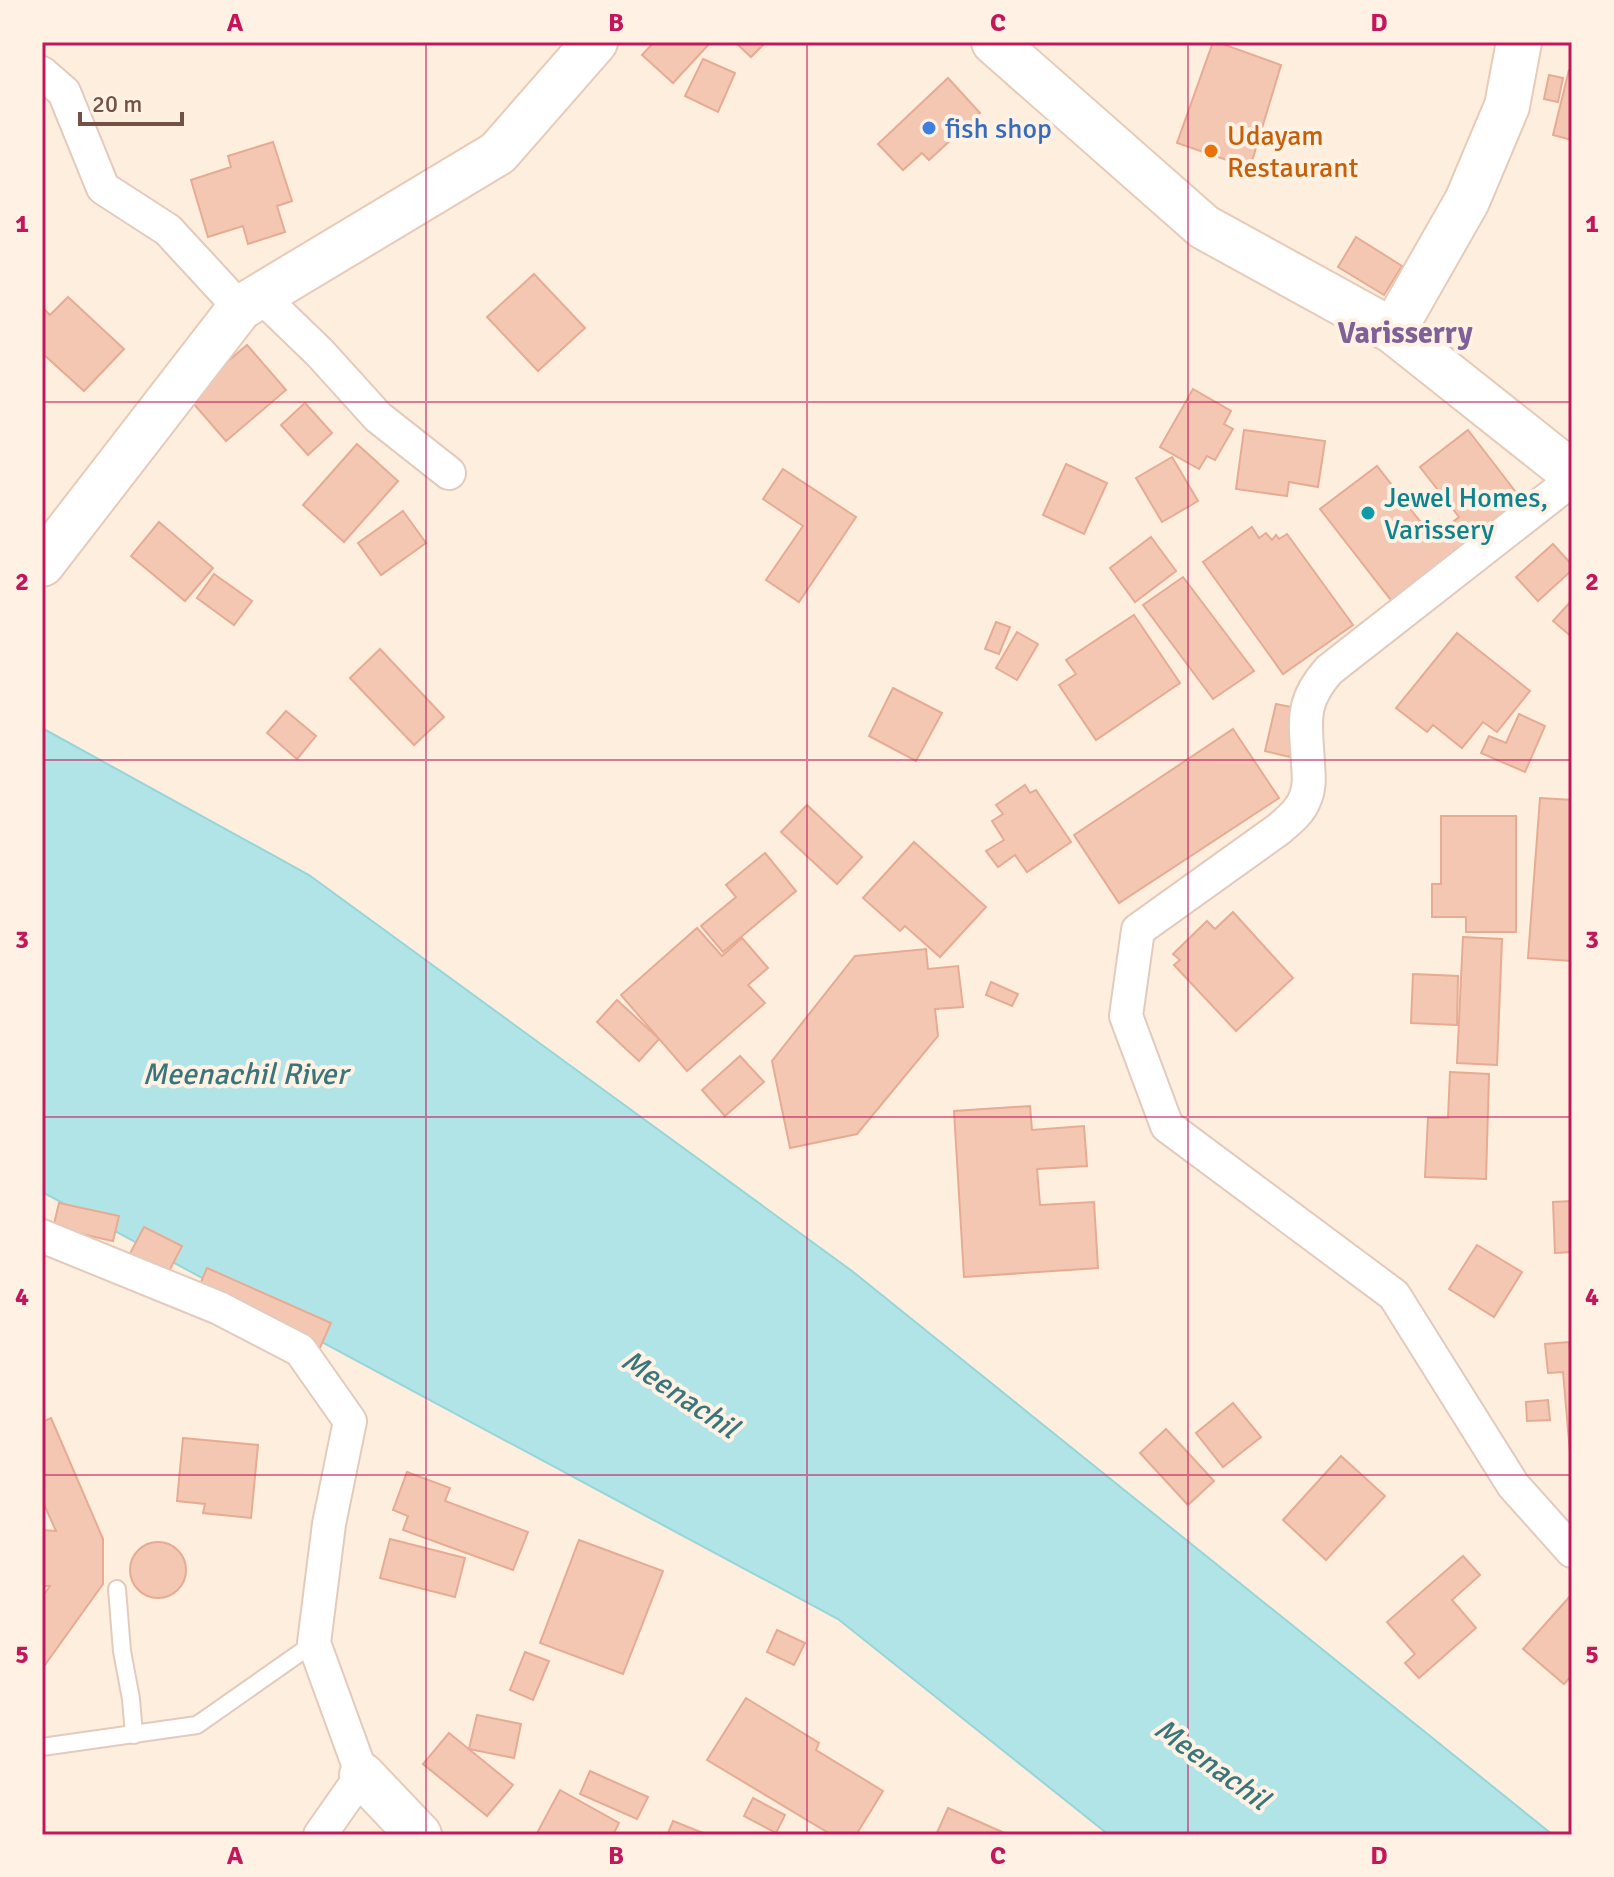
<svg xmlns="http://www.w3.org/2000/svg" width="1614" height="1877" viewBox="0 0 1614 1877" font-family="Signika,sans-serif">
	<rect width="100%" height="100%" fill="#fdeedd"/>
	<!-- water -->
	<polygon fill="#b1e4e7" stroke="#97d5d9" stroke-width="2" points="42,728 309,875 852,1271 1553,1835 1109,1835 838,1619 42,1192"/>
	<!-- building -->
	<g fill="#f4c7b3" stroke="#e7ab93" stroke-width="2">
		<polygon points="654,42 711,42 673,83 642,55"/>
		<polygon points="735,42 766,42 751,57"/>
		<polygon points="1213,42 1217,42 1281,65 1250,168 1177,143"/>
		<polygon points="703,59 735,73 718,112 685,96"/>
		<polygon points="1569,70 1572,70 1572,140 1553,135"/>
		<polygon points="1549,75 1563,78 1558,102 1544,99"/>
		<polygon points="948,78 980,113 929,160 922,153 903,170 878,144"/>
		<polygon points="273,142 292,201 277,206 285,232 248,244 243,226 208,237 191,180 231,167 228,156"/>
		<polygon points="1356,237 1402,266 1384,295 1338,267"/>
		<polygon points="534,274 585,328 538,371 487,317"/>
		<polygon points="68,297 124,349 84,391 42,353 42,307 50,315"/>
		<polygon points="247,345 286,390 226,441 187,396"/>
		<polygon points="1193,389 1231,411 1224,424 1233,429 1215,460 1207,456 1199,469 1160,447"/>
		<polygon points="305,403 332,433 308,455 281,425"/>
		<polygon points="1244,430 1325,441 1318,487 1289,482 1287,496 1236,489"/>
		<polygon points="1468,430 1525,504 1394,604 1320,509 1377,466 1433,538 1459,517 1420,467"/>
		<polygon points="357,444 398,481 344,542 303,505"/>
		<polygon points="1172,457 1198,501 1162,522 1136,478"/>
		<polygon points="1066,464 1107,483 1084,534 1043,515"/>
		<polygon points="783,469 856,517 799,602 766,580 803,526 763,499"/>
		<polygon points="403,511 426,543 381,575 358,543"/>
		<polygon points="159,522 213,568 185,601 131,556"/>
		<polygon points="1252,527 1259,538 1266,533 1272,540 1276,535 1279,539 1287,534 1353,625 1283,674 1203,562"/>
		<polygon points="1151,537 1176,571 1135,602 1110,568"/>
		<polygon points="1553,544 1572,565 1572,570 1538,601 1516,577"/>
		<polygon points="214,574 252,601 234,625 197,598"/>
		<polygon points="1183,577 1254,671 1213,699 1143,605"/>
		<polygon points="1572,600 1572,637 1553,621"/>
		<polygon points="1134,615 1180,683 1096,740 1059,685 1076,674 1066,660"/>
		<polygon points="996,622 1010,627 999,654 985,649"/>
		<polygon points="1017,632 1038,644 1017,680 996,668"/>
		<polygon points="1457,633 1530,691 1497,732 1483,722 1462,748 1433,725 1427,732 1396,708"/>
		<polygon points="380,649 444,717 414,745 350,678"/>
		<polygon points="893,688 942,713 916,761 869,736"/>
		<polygon points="1276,704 1301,709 1290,757 1265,751"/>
		<polygon points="286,711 316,736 297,759 267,733"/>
		<polygon points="1519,714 1545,726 1525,772 1481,753 1489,736 1506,743"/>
		<polygon points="1233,729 1279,798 1119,903 1074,835"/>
		<polygon points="1025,785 1030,793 1036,790 1071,842 1027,872 1015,855 998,867 986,851 1004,840 992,821 1003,814 996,805"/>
		<polygon points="1540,798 1572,800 1572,961 1528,958"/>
		<polygon points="807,805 862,857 837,884 781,832"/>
		<polygon points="1441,816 1516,816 1516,932 1466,932 1466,917 1432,917 1432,884 1441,884"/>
		<polygon points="914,842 986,907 940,957 905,926 900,931 863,898"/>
		<polygon points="765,853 796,891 723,952 701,926 736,897 726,885"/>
		<polygon points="1233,912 1293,978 1236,1031 1174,965 1180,960 1173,954 1207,921 1215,929"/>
		<polygon points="697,928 722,956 742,938 768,968 748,985 765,1003 687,1071 621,995"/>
		<polygon points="1463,937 1502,939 1497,1065 1457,1063"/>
		<polygon points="926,949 928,969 958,966 963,1007 935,1009 938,1036 857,1134 790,1148 772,1061 855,956"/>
		<polygon points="1413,974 1458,976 1457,1025 1411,1023"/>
		<polygon points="991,982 1018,994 1012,1006 986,995"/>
		<polygon points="617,1000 659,1039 639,1061 597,1022"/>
		<polygon points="740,1056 764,1082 725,1116 702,1090"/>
		<polygon points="1450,1072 1489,1074 1486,1179 1425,1177 1428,1118 1448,1118"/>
		<polygon points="1030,1106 1032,1130 1084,1126 1087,1166 1037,1169 1040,1205 1094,1202 1098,1268 964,1277 954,1111"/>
		<polygon points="1572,1201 1572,1252 1555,1253 1553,1202"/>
		<polygon points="59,1203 119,1216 113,1241 53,1228"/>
		<polygon points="144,1227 182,1246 165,1279 127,1259"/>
		<polygon points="1477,1245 1522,1272 1494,1317 1449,1289"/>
		<polygon points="207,1268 331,1323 319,1350 196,1294"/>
		<polygon points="1569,1342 1572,1365 1572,1476 1563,1372 1548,1373 1545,1344"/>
		<polygon points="1548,1400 1550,1420 1527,1421 1526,1402"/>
		<polygon points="1233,1403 1261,1437 1223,1467 1196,1433"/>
		<polygon points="51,1418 103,1539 103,1584 42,1669 42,1597 50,1586 42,1586 42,1530 56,1531 42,1500 42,1422"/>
		<polygon points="1166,1429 1214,1481 1188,1505 1140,1453"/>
		<polygon points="183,1438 258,1445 251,1518 203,1513 205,1504 177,1501"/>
		<polygon points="1341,1456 1385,1496 1326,1560 1283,1520"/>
		<polygon points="407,1472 450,1488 445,1501 528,1532 513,1570 403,1530 408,1516 393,1510"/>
		<polygon points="390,1539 465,1558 455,1597 380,1578"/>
		<polygon points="579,1540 663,1571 623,1674 540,1643"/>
		<circle cx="158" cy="1570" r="28"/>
		<polygon points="1463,1556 1480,1575 1452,1600 1476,1628 1419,1678 1405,1663 1415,1654 1387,1622"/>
		<polygon points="1572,1594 1572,1675 1564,1684 1523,1649"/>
		<polygon points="777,1630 805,1643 794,1665 767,1652"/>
		<polygon points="525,1652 549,1661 533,1700 510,1690"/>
		<polygon points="746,1698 819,1743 816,1750 883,1791 856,1835 832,1835 707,1760"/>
		<polygon points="477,1715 521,1724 514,1758 469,1749"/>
		<polygon points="449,1733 513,1785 487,1816 423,1764"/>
		<polygon points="590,1771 648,1797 637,1819 580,1794"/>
		<polygon points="560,1790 619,1823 613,1835 536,1835"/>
		<polygon points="753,1798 785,1815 776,1833 744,1816"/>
		<polygon points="948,1808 1009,1835 936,1835"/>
		<polygon points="673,1821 708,1835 667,1835"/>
	</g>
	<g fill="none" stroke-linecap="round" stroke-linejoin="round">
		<defs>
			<g id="lane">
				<polyline points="117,1589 122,1651 131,1699 134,1735"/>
				<polyline points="42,1747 197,1725 314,1643"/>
			</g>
			<g id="street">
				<polyline points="42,73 64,92 103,188 168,230 240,308"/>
				<polyline points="261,296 320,353 378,417 449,473"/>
				<path d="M 1572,480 L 1329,670 C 1299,704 1306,722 1308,764 C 1309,777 1310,789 1304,801 C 1299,813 1288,821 1279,829 L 1138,930 L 1126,1016 L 1167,1126 L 1394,1295 L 1513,1485 L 1572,1551"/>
				<polyline points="42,1236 219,1308 300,1350 350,1421 329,1524 314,1643 362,1775 320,1835"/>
			</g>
			<g id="secondary">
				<polyline points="994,42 1204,227 1393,331 1572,473"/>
				<polyline points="1393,331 1467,201 1507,106 1519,42"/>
				<polyline points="42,564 240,308 498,153 595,42"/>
				<polyline points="362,1775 419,1835"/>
			</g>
		</defs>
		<!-- lane casing -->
		<use href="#lane" stroke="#e3cabc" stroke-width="20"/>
		<!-- street casing -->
		<use href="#street" stroke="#e3cabc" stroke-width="36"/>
		<!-- secondary casing -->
		<use href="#secondary" stroke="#e8cab8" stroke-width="48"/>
		<!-- lane -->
		<use href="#lane" stroke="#fff" stroke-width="16"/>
		<!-- street -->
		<use href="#street" stroke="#fff" stroke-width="32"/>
		<!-- secondary -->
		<use href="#secondary" stroke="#fff" stroke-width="44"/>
	</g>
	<!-- grid -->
	<path fill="none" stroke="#c2185b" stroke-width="2" stroke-opacity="0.55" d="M 426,42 L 426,1835M 807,42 L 807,1835M 1188,42 L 1188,1835M 42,402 L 1572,402M 42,760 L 1572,760M 42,1117 L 1572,1117M 42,1475 L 1572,1475"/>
	<!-- markers -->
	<circle fill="#3f7fe0" stroke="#fff2e4" stroke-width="3" cx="929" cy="128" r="8"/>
	<circle fill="#e8710a" stroke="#fff2e4" stroke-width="3" cx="1211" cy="151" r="8"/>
	<circle fill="#0f9aa8" stroke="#fff2e4" stroke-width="3" cx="1368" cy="513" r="8"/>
	<g text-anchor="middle" stroke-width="8" stroke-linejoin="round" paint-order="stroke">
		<!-- shop labels -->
		<g font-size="28" fill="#366cbe" stroke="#fff2e4" text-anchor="start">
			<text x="945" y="138">fish shop</text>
		</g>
		<!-- food labels -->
		<g font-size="28" fill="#c56008" stroke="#fff2e4" text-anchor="start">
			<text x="1227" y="145">Udayam<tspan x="1227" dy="32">Restaurant</tspan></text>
		</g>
		<!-- culture labels -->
		<g font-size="28" fill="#0d838f" stroke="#fff2e4" text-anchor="start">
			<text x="1384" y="507">Jewel Homes,<tspan x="1384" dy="32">Varissery</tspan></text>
		</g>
		<!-- neighbourhood labels -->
		<g font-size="30" font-weight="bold" fill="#7f6097" stroke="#fff2e4">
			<text x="1405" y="343">Varisserry</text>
		</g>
		<!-- water labels -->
		<g font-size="30" font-style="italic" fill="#38767b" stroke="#fff2e4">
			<text x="245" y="1084">Meenachil River</text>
			<text transform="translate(680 1394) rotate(34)" y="10">Meenachil</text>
			<text transform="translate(1212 1764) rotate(36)" y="10">Meenachil</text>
		</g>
	</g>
	<!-- border -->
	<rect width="1614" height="1877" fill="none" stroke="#fff2e4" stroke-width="88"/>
	<!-- scale -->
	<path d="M80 112v12h102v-12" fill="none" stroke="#735145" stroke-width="4"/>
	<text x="92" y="112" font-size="24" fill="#735145" stroke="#fff2e4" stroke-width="6" paint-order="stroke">20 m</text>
	<rect x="44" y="44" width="1526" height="1789" fill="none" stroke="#c2185b" stroke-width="3"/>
	<g font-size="26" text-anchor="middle" font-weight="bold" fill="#c2185b">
		<text x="235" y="31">A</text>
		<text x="616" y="31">B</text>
		<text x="998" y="31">C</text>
		<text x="1379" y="31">D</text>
		<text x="22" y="232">1</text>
		<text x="1592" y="232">1</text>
		<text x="22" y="590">2</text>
		<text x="1592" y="590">2</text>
		<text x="22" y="948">3</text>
		<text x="1592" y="948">3</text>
		<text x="22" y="1305">4</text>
		<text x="1592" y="1305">4</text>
		<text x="22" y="1663">5</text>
		<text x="1592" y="1663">5</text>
		<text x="235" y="1864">A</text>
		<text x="616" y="1864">B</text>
		<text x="998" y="1864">C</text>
		<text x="1379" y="1864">D</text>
	</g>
</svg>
